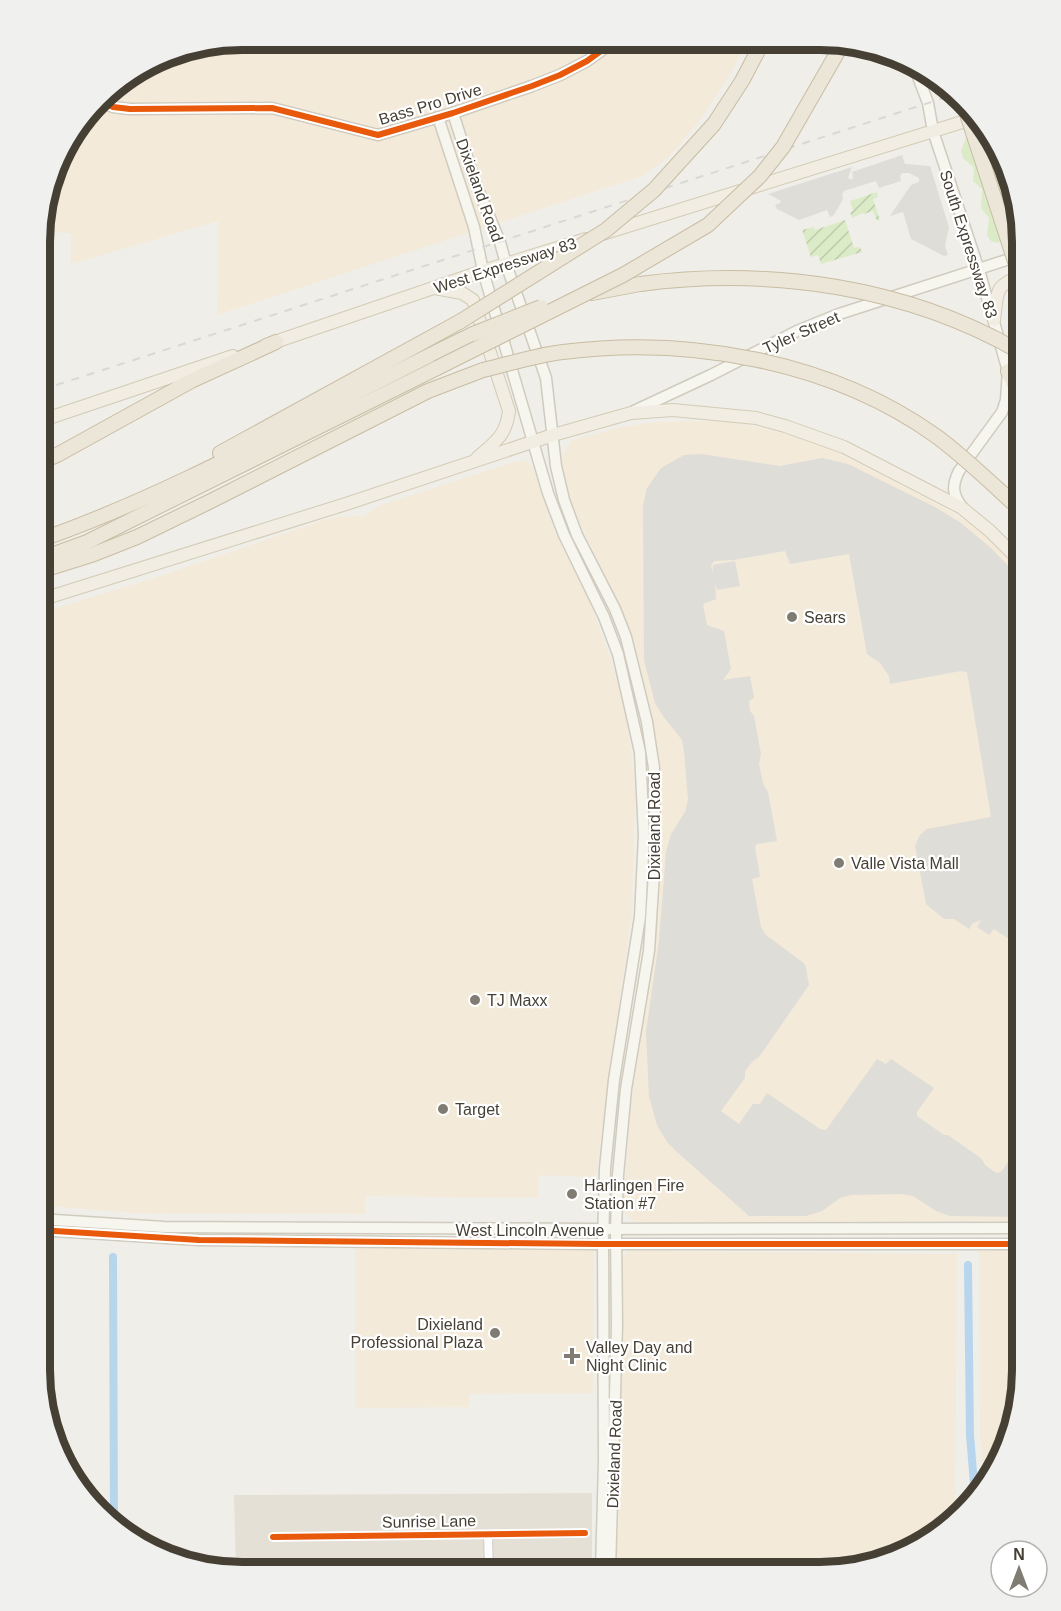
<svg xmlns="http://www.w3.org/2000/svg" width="1061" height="1611" viewBox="0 0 1061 1611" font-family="Helvetica,sans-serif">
	<defs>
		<pattern id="garden-furrows" width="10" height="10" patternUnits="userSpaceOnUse" patternTransform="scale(1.5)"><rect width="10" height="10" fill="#dbebc7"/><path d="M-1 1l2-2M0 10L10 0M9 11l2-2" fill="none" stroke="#bdcbac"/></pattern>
	</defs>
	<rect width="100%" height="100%" fill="#f0eee8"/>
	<!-- residential -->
	<polygon fill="#e4e0d5" points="592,1493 592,1571 236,1570 234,1495"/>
	<!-- commercial -->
	<g fill="#f3eada">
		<polygon points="242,39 748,40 732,71 703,116 669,157 642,176 217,315 218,221 71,264 71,233 41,232 41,215 66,141 108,89 176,50"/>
		<polygon points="701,421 730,422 766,429 798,437 828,448 934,502 966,521 994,543 1022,576 1022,1221 634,1222 623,1210 631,1104 656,935 660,884 662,797 656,741 638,658 619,606 573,508 562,475 561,458 571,441 591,435 622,427 656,422"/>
		<polygon points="526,460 533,467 554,530 592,607 611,660 624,706 631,750 635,798 632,912 607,1089 597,1171 595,1175 590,1177 539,1175 538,1198 365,1196 365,1214 133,1213 39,1205 40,613 151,579 334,517 364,516 378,506 514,462"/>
		<polygon points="361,1246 594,1249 593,1393 469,1394 469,1407 355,1408 355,1253 356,1249"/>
		<polygon points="1022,1249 1022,1383 1011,1435 984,1485 980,1434 979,1251"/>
		<polygon points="627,1251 957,1254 955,1512 897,1556 819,1572 616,1571 624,1317 622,1261"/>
	</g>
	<!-- grass -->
	<polygon fill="#dbebc7" points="982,133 1006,164 1021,235 997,243 991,241 987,235 989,218 981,208 982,189 973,181 974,168 963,158 961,151 966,138"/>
	<!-- garden -->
	<g fill="url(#garden-furrows)">
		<polygon points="877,192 878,197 873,199 880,220 877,221 873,211 864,214 863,213 852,218 850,212 853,211 850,201"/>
		<polygon points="845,220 854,248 860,247 862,252 821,264 818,255 811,257 802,230 814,227 815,230"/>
	</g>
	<!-- parking -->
	<g fill="#dfddd8">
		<polygon points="902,155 905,164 930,166 949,227 945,246 948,255 944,256 911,239 903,212 890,216 911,185 919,182 919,178 909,173 902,173 900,176 901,181 879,188 876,181 844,191 842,194 843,199 834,215 830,217 827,210 799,220 777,209 775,205 780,203 781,201 768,194 852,167 848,178 852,180 853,177 852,172"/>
		<polygon points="701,454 780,466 822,458 848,464 935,507 961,523 991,548 1012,570 1021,584 1022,948 994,929 989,935 977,927 981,920 973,923 969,929 954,919 944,919 926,904 915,846 920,835 927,829 991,817 967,672 961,671 890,684 889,676 880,663 867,654 849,554 790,564 785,551 733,560 714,561 711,565 713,573 713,565 735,561 740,586 717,590 715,583 716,599 703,604 707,625 724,631 731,669 723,680 750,676 754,698 749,701 750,711 754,716 761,754 759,764 763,783 768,792 777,841 757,844 755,847 760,877 752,879 761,927 766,935 805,964 809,985 759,1057 753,1061 745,1071 745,1078 721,1111 739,1124 753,1104 760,1104 767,1093 820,1129 826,1130 877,1059 886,1064 891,1059 934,1088 917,1112 917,1116 944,1135 948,1135 982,1159 985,1165 996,1173 1001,1172 1022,1142 1022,1217 950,1216 936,1211 913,1196 901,1194 851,1195 840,1198 822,1211 806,1216 749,1216 676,1151 667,1142 657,1125 649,1097 646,1032 659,941 666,852 671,834 685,812 688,800 684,751 682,740 663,716 655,703 644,660 643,506 647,488 661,468 684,455"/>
	</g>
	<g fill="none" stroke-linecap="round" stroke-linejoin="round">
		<!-- canal -->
		<g stroke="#b7d6ee" stroke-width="8">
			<polyline points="113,1257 114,1524"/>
			<polyline points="968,1265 970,1435 975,1496"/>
		</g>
		<defs>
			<g id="street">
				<polyline points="488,1534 489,1571"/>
				<polyline points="273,1537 585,1533"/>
			</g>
			<g id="secondary">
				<path d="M 915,69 L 928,103 L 933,131 L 979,270 L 1008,371 L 1006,400 L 1002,412 L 959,471 C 952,485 952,494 962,507"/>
				<polyline points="99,101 113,107 130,109 272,108 378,135 453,113 532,86 560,75 587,61 616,40"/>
				<polyline points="453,113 475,182 500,242 506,264 546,378 556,466 564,500 577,535 615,609 626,637 647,722 654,768 655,857 649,951 626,1089 618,1175 616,1229 617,1325 610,1571"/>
				<polyline points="438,117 474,227 483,271 548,493 564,535 604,617 618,654 640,752 644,836 640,917 614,1080 605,1168 603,1244 604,1462 601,1571"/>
				<polyline points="634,411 711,375 797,331 839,314 1022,255"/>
				<polyline points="39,1219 164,1227 596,1229 1022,1228"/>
				<polyline points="39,1230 199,1240 596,1244 1022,1244"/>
			</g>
			<g id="primary">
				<polyline points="602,234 972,119"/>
				<path d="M 435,288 L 462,293 L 473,300 L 509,411 C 506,436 495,442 477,458"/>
				<path d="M 994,320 C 998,293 993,285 1022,276"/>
				<polyline points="266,345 483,271 586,239"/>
				<polyline points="40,421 233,356"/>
				<polyline points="40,600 349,503 553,435 631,413 673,410 756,418 785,426 844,447 962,508 990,531 1022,563"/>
			</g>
			<g id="highway">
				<polyline points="592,293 640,284"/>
				<polyline points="1008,371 1022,401"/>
				<polyline points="220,453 461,321"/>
				<polyline points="40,462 57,455 191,381 276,342"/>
				<path d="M 40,540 C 191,487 329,403 473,334"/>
				<polyline points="40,559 87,542 437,368"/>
				<polyline points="40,571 94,554 137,537 211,501 428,391 483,370"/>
			</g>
		</defs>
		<!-- street casing -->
		<use href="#street" stroke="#cecbc5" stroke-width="10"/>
		<!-- secondary casing -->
		<use href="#secondary" stroke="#cfcbbf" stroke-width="13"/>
		<!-- primary casing -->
		<use href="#primary" stroke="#d2cbb5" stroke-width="14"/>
		<!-- highway casing -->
		<use href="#highway" stroke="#c8bca3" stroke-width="16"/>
		<!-- street -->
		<use href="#street" stroke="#fdfcfc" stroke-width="8"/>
		<!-- secondary -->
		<use href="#secondary" stroke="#f6f5ee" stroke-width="10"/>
		<!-- primary -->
		<use href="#primary" stroke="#f1ede2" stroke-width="12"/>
		<!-- highway -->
		<use href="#highway" stroke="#ece6d8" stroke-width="14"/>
		<!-- rail -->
		<polyline stroke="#d8d8d7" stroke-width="2" stroke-dasharray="8 8" stroke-linecap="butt" points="41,390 953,95"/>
		<defs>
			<g id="highway-bridge">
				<polyline points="966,111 1022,283"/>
				<path d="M 640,284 C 770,267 907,286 1022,353"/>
				<polyline points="461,321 606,230 654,190 714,124 742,81 763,41"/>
				<polyline points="473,334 541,307"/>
				<polyline points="437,368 623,275 708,225 760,176 783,147 844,41"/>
				<path d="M 483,370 C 509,364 536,355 563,352 C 689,336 831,361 936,436 C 966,458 994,486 1022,511"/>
			</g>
		</defs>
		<!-- highway-bridge casing -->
		<use href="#highway-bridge" stroke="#c8bca3" stroke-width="16" stroke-linecap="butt"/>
		<!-- highway-bridge -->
		<use href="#highway-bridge" stroke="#ece6d8" stroke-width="14"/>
		<defs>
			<g id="cycleway">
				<polyline points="99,101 113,107 130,109 272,108 378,135 453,113 532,86 560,75 587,61 616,40"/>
				<polyline points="39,1230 199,1240 596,1244 1022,1244"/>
				<polyline points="273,1537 585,1533"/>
			</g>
		</defs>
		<!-- cycleway casing -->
		<use href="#cycleway" stroke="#fff" stroke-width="10"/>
		<!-- cycleway -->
		<use href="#cycleway" stroke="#e8590c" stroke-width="6"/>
	</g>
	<!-- markers -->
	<g fill="#817c73" stroke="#fff" stroke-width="2">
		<circle cx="792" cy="617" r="6"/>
		<circle cx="839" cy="863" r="6"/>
		<circle cx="475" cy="1000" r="6"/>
		<circle cx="443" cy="1109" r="6"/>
		<circle cx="572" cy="1194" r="6"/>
		<circle cx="495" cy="1333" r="6"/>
		<path d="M569 1347h6v6h6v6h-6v6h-6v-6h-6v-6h6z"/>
	</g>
	<g text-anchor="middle" stroke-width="4.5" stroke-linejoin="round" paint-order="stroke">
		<!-- street labels -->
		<g font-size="16" fill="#453f34" stroke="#fff">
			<text transform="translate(430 104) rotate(-17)" y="6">Bass Pro Drive</text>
			<text transform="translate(480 190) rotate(70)" y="6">Dixieland Road</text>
			<text transform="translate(969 244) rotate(72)" y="6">South Expressway 83</text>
			<text transform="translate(505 265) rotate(-18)" y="6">West Expressway 83</text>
			<text transform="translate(801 332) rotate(-24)" y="6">Tyler Street</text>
			<text transform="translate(654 826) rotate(-90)" y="6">Dixieland Road</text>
			<text x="530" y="1236">West Lincoln Avenue</text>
			<text transform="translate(614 1454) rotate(-88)" y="6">Dixieland Road</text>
			<text transform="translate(429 1521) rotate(-1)" y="6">Sunrise Lane</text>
		</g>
		<!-- poi labels -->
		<g font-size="16" fill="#453f34" stroke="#fff" text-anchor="start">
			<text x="804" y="623">Sears</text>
			<text x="851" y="869">Valle Vista Mall</text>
			<text x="487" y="1006">TJ Maxx</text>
			<text x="455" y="1115">Target</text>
			<text x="584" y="1191">Harlingen Fire<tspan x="584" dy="18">Station #7</tspan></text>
			<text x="483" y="1330" text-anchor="end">Dixieland<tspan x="483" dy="18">Professional Plaza</tspan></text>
			<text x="586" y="1353">Valley Day and<tspan x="586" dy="18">Night Clinic</tspan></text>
		</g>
	</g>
	<!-- crop -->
	<path d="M0 0H1061V1611H0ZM242 50H820A192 192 0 0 1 1012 242V1370A192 192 0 0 1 820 1562H242A192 192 0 0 1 50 1370V242A192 192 0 0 1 242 50Z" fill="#f0f0ef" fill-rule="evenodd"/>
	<path fill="none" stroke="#453f34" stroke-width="8" d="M242 50H820A192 192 0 0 1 1012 242V1370A192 192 0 0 1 820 1562H242A192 192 0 0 1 50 1370V242A192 192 0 0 1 242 50Z"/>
	<!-- north arrow -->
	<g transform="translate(1019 1569)"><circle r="28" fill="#ffffff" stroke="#b5b2ae" stroke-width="1.5"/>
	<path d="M0-4.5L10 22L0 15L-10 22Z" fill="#817c73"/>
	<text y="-9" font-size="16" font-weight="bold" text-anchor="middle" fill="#453f34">N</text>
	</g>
</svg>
